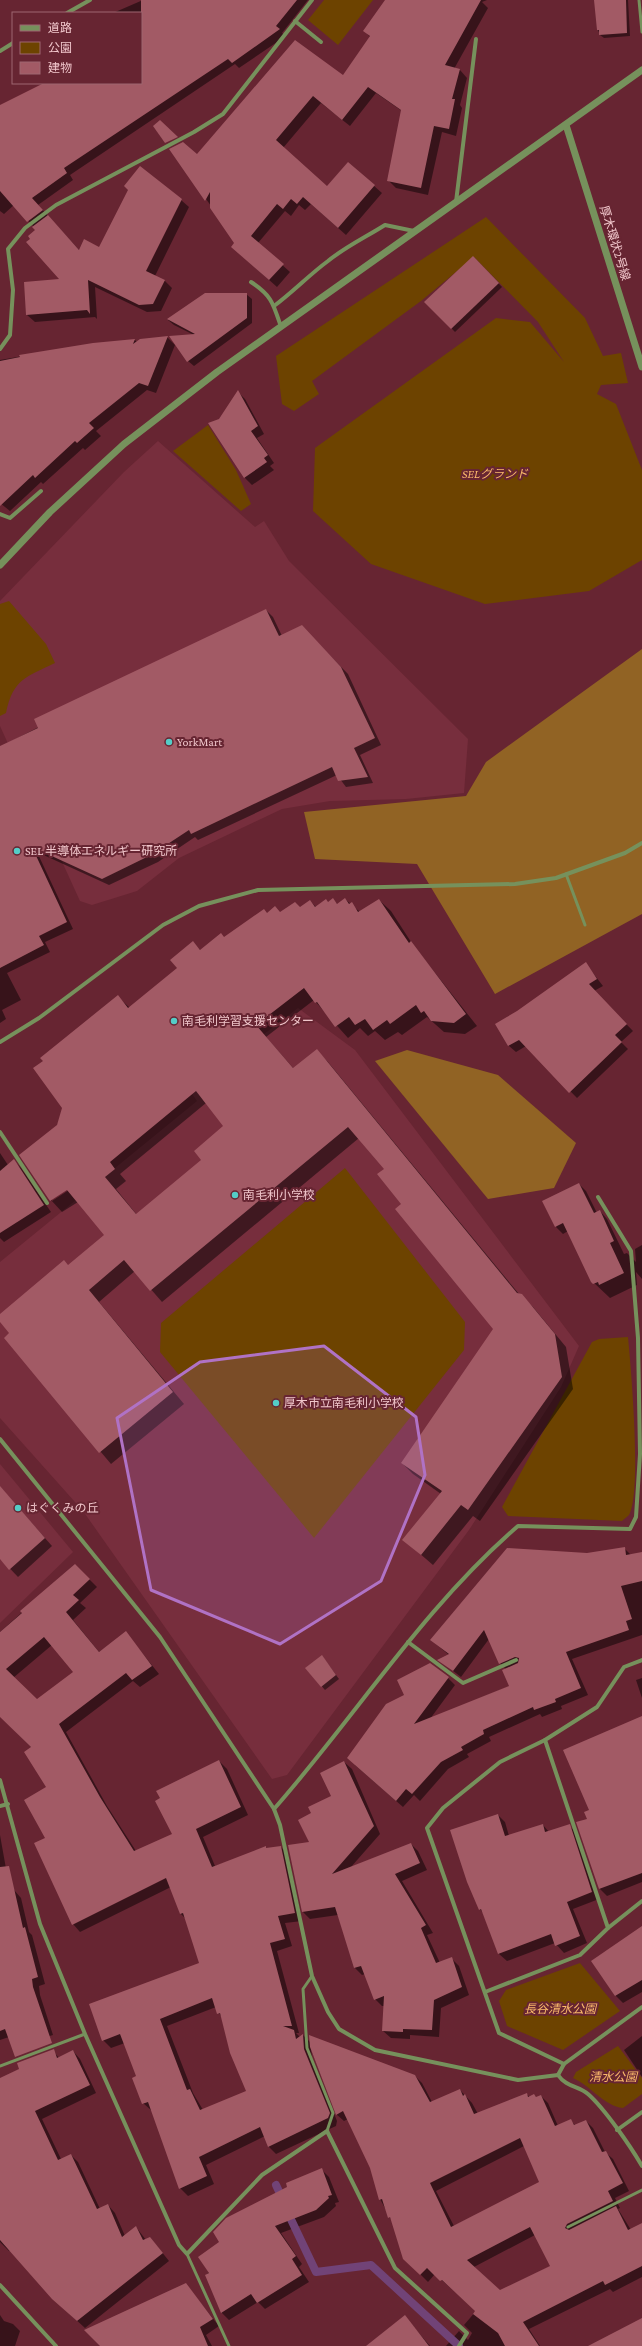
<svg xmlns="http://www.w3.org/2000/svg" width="642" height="2346" viewBox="0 0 642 2346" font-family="'Crimson Pro','Noto Sans JP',serif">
	<rect width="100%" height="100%" fill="#672532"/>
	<!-- built -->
	<g fill="#772e3d">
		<polygon points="158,441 255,527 264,521 289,561 468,739 464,793 406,799 330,801 282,809 179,858 137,891 92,905 80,901 0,726 0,601 124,472"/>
		<polygon points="298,1008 355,1050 579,1346 561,1387 469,1530 287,1775 272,1779 83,1511 0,1418 0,1262 197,1101 190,1091"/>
		<polygon points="0,1464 73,1552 0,1623"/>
	</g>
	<!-- green -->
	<g fill="#6d4300">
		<polygon points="324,0 373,0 338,45 308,20"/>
		<polygon points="486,217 585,318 603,356 621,353 628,383 601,385 597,394 616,404 642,470 642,560 589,591 485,604 371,564 313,511 315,448 496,318 530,322 564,362 538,322 474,257 421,301 312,381 319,394 294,411 282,404 276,356"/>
		<polygon points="208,425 236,470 251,504 241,511 173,451"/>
		<path d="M 9,601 L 46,644 L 55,663 C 26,677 13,679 6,713 L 0,716 L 0,604 Z"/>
		<polygon points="345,1168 465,1322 464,1350 314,1538 160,1352 161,1323"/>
		<path d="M 628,1337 C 631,1368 642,1493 629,1515 C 627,1517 624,1519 622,1521 L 508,1516 L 502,1507 L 592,1342 L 599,1339 Z"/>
		<polygon points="580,1963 620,2011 563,2050 507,2026 499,2001 506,1990"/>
		<path d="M 618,2046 L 642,2078 L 642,2094 L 623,2108 C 604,2106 591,2086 573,2078 L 576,2072 Z"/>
	</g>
	<!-- forest -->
	<g fill="#916324">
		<polygon points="642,649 642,914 495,994 417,864 315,859 304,812 466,796 486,762"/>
		<polygon points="407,1050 498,1075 576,1143 554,1188 488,1199 375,1061"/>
	</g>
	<!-- shadow -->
	<g fill="#0007" fill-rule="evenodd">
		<polygon points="143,0 308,0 282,33 286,36 239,68 235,64 70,175 73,180 38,205 80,251 100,248 181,200 189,207 155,276 165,281 172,288 161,311 147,312 95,287 97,319 95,317 35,322 27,315 61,280 31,239 36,230 34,227 14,205 4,214 0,211 0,106 46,83 141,83 141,13 113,13"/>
		<polygon points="386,0 487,0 482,2 488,8 454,69 460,70 467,78 460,105 462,108 456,136 442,132 428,195 396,188 389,181 402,111 376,93 350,126 321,103 283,148 327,187 348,163 382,193 346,235 311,204 305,210 299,205 291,216 285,211 258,243 290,272 277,287 240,254 236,244 211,206 171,149 197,156 343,76 370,37 365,31"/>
		<polygon points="595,0 628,0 630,36 604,38 600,35 598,30"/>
		<polygon points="473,257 502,287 455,332 426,302"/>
		<polygon points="246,294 252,299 252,323 194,366 188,361 194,335 174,325 168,320"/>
		<polygon points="167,337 175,345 156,393 147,390 96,431 101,436 85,450 83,448 43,484 41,482 10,511 0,503 0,360 93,344 135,340 137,342"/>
		<polygon points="238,392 245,399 264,434 257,438 274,463 270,466 274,470 252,485 245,478 210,424 220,420"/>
		<polygon points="266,610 273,617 282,636 308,633 348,674 381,745 360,755 373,783 346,787 337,775 198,840 195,837 158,862 109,885 37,852 73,929 45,942 50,952 7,973 21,1000 2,1010 6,1019 0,1023 0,747"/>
		<path d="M 345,899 L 360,912 L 379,900 L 391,911 L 413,945 L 477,1026 L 465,1034 L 444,1032 L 427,1017 L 402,1035 L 398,1032 L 385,1040 L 375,1031 L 368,1036 L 360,1028 L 348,1038 L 314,1000 L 266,1037 L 294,1069 L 317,1051 L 328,1062 L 519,1294 L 533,1307 L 566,1347 L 573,1389 L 480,1521 L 473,1516 L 433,1565 L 404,1540 L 441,1494 L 413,1474 L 402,1463 L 494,1329 L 403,1204 L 385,1169 L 359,1138 L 162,1302 L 135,1271 L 99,1302 L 184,1404 L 111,1464 L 5,1338 L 10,1333 L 0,1321 L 0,1315 L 69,1266 L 106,1235 L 78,1202 L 62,1212 L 51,1200 L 57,1126 L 63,1108 L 44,1061 L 118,997 L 130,1008 L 179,968 L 193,942 L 201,951 L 267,914 L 281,913 L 300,908 L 310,901 L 316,907 L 333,900 L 338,905 ZM 206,1103 L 225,1127 L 203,1161 L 137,1215 L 116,1189 L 126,1181 L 120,1174 ZM 70,1187 L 72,1188 L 52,1201 L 52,1199 Z"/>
		<polygon points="586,964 603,986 594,991 633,1031 621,1042 628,1049 577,1098 526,1046 516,1052 509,1046 497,1025 518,1012"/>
		<polygon points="0,1153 8,1165 14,1161 21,1168 51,1212 4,1242 0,1238"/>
		<polygon points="579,1184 586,1191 597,1213 600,1211 607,1219 624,1254 627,1253 636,1262 635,1249 642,1245 642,1279 636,1272 637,1285 610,1298 592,1281 568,1231 563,1234 556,1227"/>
		<polygon points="0,1487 52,1546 18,1577 0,1558"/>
		<polygon points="624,1548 631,1555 642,1553 642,1635 572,1659 588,1695 561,1706 562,1709 542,1717 540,1714 489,1737 491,1741 467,1754 469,1757 448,1769 420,1801 414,1795 403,1807 355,1765 448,1678 455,1685 430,1719 510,1686 506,1669 500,1663 489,1639 461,1677 439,1660 449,1655 431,1640 587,1554"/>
		<path d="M 75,1565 L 97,1587 L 80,1603 L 86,1608 L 73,1620 L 99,1652 L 126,1633 L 159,1674 L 140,1687 L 133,1681 L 66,1732 L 107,1806 L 136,1851 L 173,1835 L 219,1761 L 227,1769 L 248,1815 L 203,1837 L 215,1866 L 267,1849 L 281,1847 L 288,1855 L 302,1921 L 285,1923 L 292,1946 L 277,1951 L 299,2033 L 296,2033 L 300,2037 L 303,2035 L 311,2043 L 415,2076 L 422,2083 L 432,2102 L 460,2090 L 472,2103 L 478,2114 L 526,2094 L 530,2097 L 534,2095 L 537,2098 L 541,2096 L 548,2103 L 558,2126 L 570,2120 L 576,2126 L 586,2121 L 593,2128 L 605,2152 L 613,2159 L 629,2191 L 615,2198 L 620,2208 L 618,2209 L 631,2230 L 642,2224 L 642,2277 L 613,2292 L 610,2289 L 529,2329 L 540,2346 L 446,2346 L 459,2331 L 468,2340 L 472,2333 L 464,2325 L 476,2311 L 435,2274 L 428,2282 L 404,2258 L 392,2221 L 380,2199 L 371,2168 L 348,2119 L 344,2121 L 336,2114 L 311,2049 L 312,2058 L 337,2121 L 336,2126 L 276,2154 L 268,2146 L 265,2136 L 206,2165 L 214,2184 L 188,2196 L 180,2188 L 152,2111 L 143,2103 L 137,2077 L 125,2043 L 111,2048 L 103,2040 L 200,1963 L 186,1919 L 180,1913 L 171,1887 L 80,1932 L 73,1924 L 46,1838 L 47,1788 L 32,1748 L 0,1716 L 0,1632 ZM 52,1645 L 75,1672 L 37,1701 L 13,1678 ZM 216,2007 L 222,2018 L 247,2092 L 203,2110 L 193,2093 L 167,2026 ZM 524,2146 L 540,2183 L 454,2226 L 436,2191 ZM 535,2235 L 551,2266 L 500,2291 L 474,2267 Z"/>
		<polygon points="322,1656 339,1679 325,1690 306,1668"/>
		<polygon points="642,1678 642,1698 636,1680"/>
		<polygon points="642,1717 642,1882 607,1896 599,1888 588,1820 590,1810"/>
		<polygon points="344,1762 352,1769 380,1834 351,1867 411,1844 418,1851 427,1870 402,1881 433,1933 427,1935 440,1963 451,1958 459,1966 469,1995 441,2008 439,2037 410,2035 410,2039 391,2038 383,2031 385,2006 382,2006 375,1999 365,1974 362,1975 355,1968 338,1915 310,1919 303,1912 312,1814 332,1796"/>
		<polygon points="498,1815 505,1822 509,1836 543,1825 549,1832 569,1826 577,1833 599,1899 573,1909 587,1943 564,1953 555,1943 507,1961 499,1954 483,1913 480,1909"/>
		<polygon points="0,1835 10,1891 14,1890 21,1898 29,1932 32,1935 45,1984 39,1986 40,1995 53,2035 17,2046 9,2037 0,2040"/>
		<polygon points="642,1928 642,1992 623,2003 615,1995"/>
		<polygon points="642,2036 642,2077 624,2050"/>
		<polygon points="73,2051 80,2059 96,2093 42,2119 61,2159 71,2155 78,2162 100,2209 108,2205 115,2213 125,2236 136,2227 146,2240 157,2246 169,2261 85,2328 61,2306 11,2250 9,2251 0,2242 0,2079 54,2052 59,2058"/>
		<polygon points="322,2170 329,2177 339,2202 335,2203 336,2206 324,2217 281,2233 302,2264 299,2267 309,2282 265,2309 258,2302 229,2320 222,2313 206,2275"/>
		<polygon points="186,2285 219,2326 206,2335 212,2346 105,2346"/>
		<polygon points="0,2315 4,2321 13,2324 20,2331 15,2346 0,2346"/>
		<polygon points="405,2317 430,2346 368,2346"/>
	</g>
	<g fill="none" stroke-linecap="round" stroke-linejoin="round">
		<!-- stream -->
		<g stroke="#714377" stroke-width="8">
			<polyline points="276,2185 283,2200"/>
			<polyline points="287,2211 316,2272 371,2265 459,2346"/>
		</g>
	</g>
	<!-- building -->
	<g fill="#a25a65" fill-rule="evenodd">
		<polygon points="141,0 297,0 276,26 280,29 232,63 228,59 64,168 67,173 32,198 43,210 27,222 0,191 0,105 44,83 141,83"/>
		<polygon points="385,0 481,0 445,65 460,69 452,99 455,99 449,129 434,126 421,188 387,181 401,110 368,87 342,120 313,96 276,140 327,186 348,162 375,185 338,228 303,197 297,204 291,199 283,209 277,204 251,236 284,264 269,280 231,247 234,243 210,208 210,192 205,201 169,149 183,142 197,154 295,40 343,75 370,36 363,31"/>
		<polygon points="594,0 626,0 627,33 599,35 599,30 597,30"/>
		<polygon points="160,120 178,137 165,143 153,126"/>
		<polygon points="140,166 182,199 146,271 165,280 153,304 139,305 88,280 90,314 87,310 26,315 24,282 59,279 26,242 30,239 28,236 35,230 32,227 48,215 79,250 84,239 99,247 128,190 124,186"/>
		<polygon points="473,256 499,283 451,329 424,302"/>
		<polygon points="205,293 247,293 247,318 187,362 169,336 195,334 167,319"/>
		<polygon points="168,336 148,386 139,383 89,423 94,428 77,443 75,441 35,478 33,475 0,506 0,361 20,357 19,355 93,343 135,339 133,344 140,339"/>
		<polygon points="238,390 258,426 251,431 268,455 264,458 267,462 244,478 208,423 219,419"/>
		<polygon points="266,609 279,636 302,625 341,667 375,738 354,748 368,777 338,781 332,767 191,834 189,830 151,855 102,879 32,847 67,922 39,936 44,945 0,968 0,746 38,728 34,719"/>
		<path d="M 333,898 L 337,904 L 345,898 L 349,904 L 352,902 L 358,912 L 379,899 L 409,943 L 411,941 L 466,1014 L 454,1023 L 431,1021 L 424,1011 L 421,1013 L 416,1005 L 390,1024 L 387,1020 L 373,1030 L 365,1019 L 355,1025 L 349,1017 L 335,1027 L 317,1002 L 315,1003 L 304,988 L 256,1025 L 293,1068 L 317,1049 L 517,1293 L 522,1294 L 555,1334 L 562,1377 L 468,1510 L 461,1505 L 421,1555 L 402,1540 L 442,1491 L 401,1463 L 493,1329 L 395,1209 L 401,1204 L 377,1174 L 384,1169 L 348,1127 L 150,1291 L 124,1260 L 89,1290 L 173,1392 L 99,1453 L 4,1338 L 9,1333 L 0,1322 L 0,1314 L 64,1260 L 68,1265 L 104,1235 L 67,1190 L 50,1201 L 19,1155 L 57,1125 L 62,1108 L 33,1068 L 43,1061 L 40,1058 L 118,995 L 128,1008 L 177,968 L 170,960 L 193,941 L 200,950 L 221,933 L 224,937 L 264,909 L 267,913 L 275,906 L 280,912 L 295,902 L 300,907 L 310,900 L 315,907 L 326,899 L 328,902 ZM 196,1091 L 223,1126 L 194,1151 L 201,1160 L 136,1214 L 105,1177 L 115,1169 L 110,1162 Z"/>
		<polygon points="586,962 597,979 589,984 627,1024 615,1035 622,1042 569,1093 519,1040 508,1046 495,1024 517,1011"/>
		<polygon points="14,1159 44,1205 0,1233 0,1171"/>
		<polygon points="579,1183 594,1213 600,1210 614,1241 610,1243 624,1273 599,1285 598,1282 593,1284 591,1282 563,1223 555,1227 542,1201"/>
		<polygon points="0,1486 45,1538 9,1570 0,1559"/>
		<polygon points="625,1547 626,1555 642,1552 642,1581 621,1586 632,1619 626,1621 629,1630 566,1652 581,1688 555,1699 556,1702 534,1710 533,1707 483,1730 484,1734 461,1747 463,1750 441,1762 412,1794 406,1789 396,1801 347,1758 386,1704 404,1695 397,1680 430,1663 449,1677 414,1724 509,1686 502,1670 518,1663 519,1658 515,1657 499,1664 484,1630 453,1671 437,1660 449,1654 430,1640 507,1548 587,1553"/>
		<path d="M 75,1564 L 90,1579 L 73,1595 L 79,1600 L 66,1612 L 99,1652 L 126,1631 L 152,1666 L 132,1680 L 126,1673 L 59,1724 L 100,1797 L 134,1851 L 172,1834 L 155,1801 L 160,1798 L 156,1791 L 219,1760 L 241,1807 L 196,1829 L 212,1867 L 266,1846 L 266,1848 L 281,1846 L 295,1913 L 278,1916 L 285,1939 L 270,1943 L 292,2026 L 283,2026 L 294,2030 L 296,2039 L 303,2034 L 304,2049 L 330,2113 L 328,2118 L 268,2147 L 260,2127 L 199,2157 L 207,2176 L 179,2189 L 148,2102 L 142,2104 L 132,2078 L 136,2076 L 120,2034 L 102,2041 L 89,2004 L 199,1963 L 183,1913 L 180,1914 L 166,1878 L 72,1925 L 34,1843 L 45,1838 L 24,1800 L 46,1787 L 24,1752 L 31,1747 L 0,1717 L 0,1632 L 22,1613 L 20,1611 ZM 44,1637 L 73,1672 L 37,1699 L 6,1669 ZM 212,1998 L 217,2014 L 220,2013 L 230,2053 L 246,2091 L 200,2110 L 190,2089 L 187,2090 L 160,2019 Z"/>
		<polygon points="322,1655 336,1675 321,1687 305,1668"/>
		<polygon points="642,1716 642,1873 599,1889 576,1822 587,1819 584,1812 589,1810 563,1750"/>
		<polygon points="344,1761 374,1826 332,1874 411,1843 420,1863 395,1874 426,1925 421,1928 436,1963 452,1957 462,1987 434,2000 432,2030 403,2029 403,2032 382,2031 384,1996 374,2000 361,1966 354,1968 335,1907 302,1912 288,1845 309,1842 298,1820 311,1813 308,1807 331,1796 320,1773"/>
		<polygon points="498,1814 505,1836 543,1824 545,1832 570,1824 592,1892 567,1902 580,1936 555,1946 551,1934 498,1954 481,1909 479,1910 467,1882 450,1830"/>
		<polygon points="9,1866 23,1928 25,1927 38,1977 32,1979 33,1987 52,2043 15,2057 5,2029 0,2031 0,1867"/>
		<polygon points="642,1926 642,1980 615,1996 591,1961"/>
		<path d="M 309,2035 L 415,2075 L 430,2102 L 460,2089 L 463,2096 L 465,2094 L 474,2114 L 527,2093 L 528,2097 L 534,2094 L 536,2097 L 541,2095 L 555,2126 L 571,2119 L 574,2125 L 586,2120 L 602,2152 L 606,2151 L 623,2183 L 608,2191 L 613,2201 L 567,2224 L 565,2228 L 569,2230 L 616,2206 L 628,2230 L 642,2223 L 642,2266 L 605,2285 L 603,2281 L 523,2322 L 539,2346 L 505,2346 L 498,2333 L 473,2314 L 475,2311 L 442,2280 L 440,2281 L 427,2268 L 420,2275 L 403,2259 L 390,2217 L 388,2218 L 382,2199 L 379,2200 L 370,2168 L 343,2111 L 336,2115 L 310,2047 ZM 520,2138 L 539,2182 L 451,2227 L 430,2183 ZM 530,2227 L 550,2266 L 500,2290 L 467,2260 Z"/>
		<polygon points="54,2049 57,2058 73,2050 90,2085 35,2111 58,2160 71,2154 97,2209 108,2204 122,2237 136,2226 143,2240 150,2237 163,2253 77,2321 52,2299 0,2240 0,2078 19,2069 17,2063"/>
		<polygon points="322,2168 332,2195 328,2196 329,2198 316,2210 275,2226 296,2256 292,2259 302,2275 257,2303 251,2294 221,2313 205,2275 209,2273 198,2257 219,2242 213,2232 226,2218 287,2187 286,2183"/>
		<polygon points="186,2283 213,2319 200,2327 208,2346 100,2346 84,2330"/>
		<polygon points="405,2315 429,2346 366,2346"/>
		<polygon points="642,2318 642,2346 588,2346"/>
	</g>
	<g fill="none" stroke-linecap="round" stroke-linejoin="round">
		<!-- service -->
		<g stroke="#76915c" stroke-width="3">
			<polyline points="639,0 642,32"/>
			<polyline points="566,874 585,925"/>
			<polyline points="312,1976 303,1989 307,2048 333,2113 327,2131"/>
			<polyline points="0,2066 85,2034"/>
			<polyline points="568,2227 642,2190"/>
			<polyline points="187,2254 229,2346"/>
		</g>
		<!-- minor -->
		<g stroke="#76915c" stroke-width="4">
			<polyline points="67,13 90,0"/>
			<polyline points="295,21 321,42"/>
			<polyline points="0,51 13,43"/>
			<polyline points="456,202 476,39"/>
			<path d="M 251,282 C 272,296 273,303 281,327"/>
			<path d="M 274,306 C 293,292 309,275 328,261 C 345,247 366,237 385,225 L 414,231"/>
			<polyline points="0,349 10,335 13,290 8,249 25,228 56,205 194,132 223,114 312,0"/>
			<polyline points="0,514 10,518 41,491"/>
			<polyline points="0,1042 39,1018 163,925 199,906 258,890 515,884 556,878 625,853 642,843"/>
			<polyline points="0,1132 47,1203"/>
			<path d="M 0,1439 L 160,1637 L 274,1809 L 280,1825 L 312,1976 L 328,2012 L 339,2029 L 375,2050 L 518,2080 L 558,2075 C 566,2087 579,2086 588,2094 C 605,2109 631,2147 642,2166"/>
			<polyline points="408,1642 463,1683 516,1660"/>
			<polyline points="545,1740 500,1762 443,1808 427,1828 499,2033 564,2064"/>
			<polyline points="0,1780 40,1924 85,2034 179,2245 187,2254 262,2175 327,2131 395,2268 467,2333 459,2346"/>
			<polyline points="0,1806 8,1804"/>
			<path d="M 274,1809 C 356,1716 423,1608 518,1526 L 630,1529 L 636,1517 L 640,1454 L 638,1338 L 631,1251 L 598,1197"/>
			<polyline points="608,1928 642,1901"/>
			<polyline points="485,1992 580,1955 608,1928 545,1740 597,1707 624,1667 642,1660"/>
			<polyline points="558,2075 564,2064 642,2007"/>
			<polyline points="617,2130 642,2112"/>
			<polyline points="0,2285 56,2346"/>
		</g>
		<!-- tertiary -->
		<g stroke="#76915c" stroke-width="7">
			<polyline points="566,125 642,367"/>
			<polyline points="0,565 50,512 124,444 217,372 642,70"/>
		</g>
	</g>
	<!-- marked area -->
	<path fill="#b072c5" fill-opacity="0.2" stroke="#b072c5" stroke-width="3" stroke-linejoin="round" d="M 324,1346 L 416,1417 L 425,1475 L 381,1581 L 280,1644 L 151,1590 L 117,1418 L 200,1362 Z"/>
	<!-- markers -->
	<g fill="#54cdc7" stroke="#672532" stroke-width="1.5">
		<circle cx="169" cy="742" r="4"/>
		<circle cx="17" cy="851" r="4"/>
		<circle cx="174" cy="1021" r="4"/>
		<circle cx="235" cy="1195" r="4"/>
		<circle cx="276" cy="1403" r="4"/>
		<circle cx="18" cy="1508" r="4"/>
	</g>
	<g text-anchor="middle" stroke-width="4" stroke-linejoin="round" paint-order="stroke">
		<!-- street labels -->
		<g font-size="12" fill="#f1c7cc" stroke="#672532">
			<text transform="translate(615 243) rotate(73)" y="4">厚木環状2号線</text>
		</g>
		<!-- park labels -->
		<g font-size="12" font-style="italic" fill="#faba6b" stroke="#672532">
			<text x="495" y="478">SELグランド</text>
			<text x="560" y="2013">長谷清水公園</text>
			<text x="613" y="2081">清水公園</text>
		</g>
		<!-- poi labels -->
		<g font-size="12" fill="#f1c7cc" stroke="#672532" text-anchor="start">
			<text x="177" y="746">YorkMart</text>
			<text x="25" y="855">SEL 半導体エネルギー研究所</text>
			<text x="182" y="1025">南毛利学習支援センター</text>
			<text x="243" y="1199">南毛利小学校</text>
			<text x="284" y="1407">厚木市立南毛利小学校</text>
			<text x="26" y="1512">はぐくみの丘</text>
		</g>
	</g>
	<!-- legend -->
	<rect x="12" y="12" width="130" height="72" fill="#672532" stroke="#9e6670"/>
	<rect x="20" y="25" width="20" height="6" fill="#76915c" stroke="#9e6670"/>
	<text x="48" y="32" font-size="12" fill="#f1c7cc">道路</text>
	<rect x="20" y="42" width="20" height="12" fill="#6d4300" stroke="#9e6670"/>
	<text x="48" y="52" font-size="12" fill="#f1c7cc">公園</text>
	<rect x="20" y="62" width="20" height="12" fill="#a25a65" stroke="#9e6670"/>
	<text x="48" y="72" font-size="12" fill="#f1c7cc">建物</text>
</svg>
